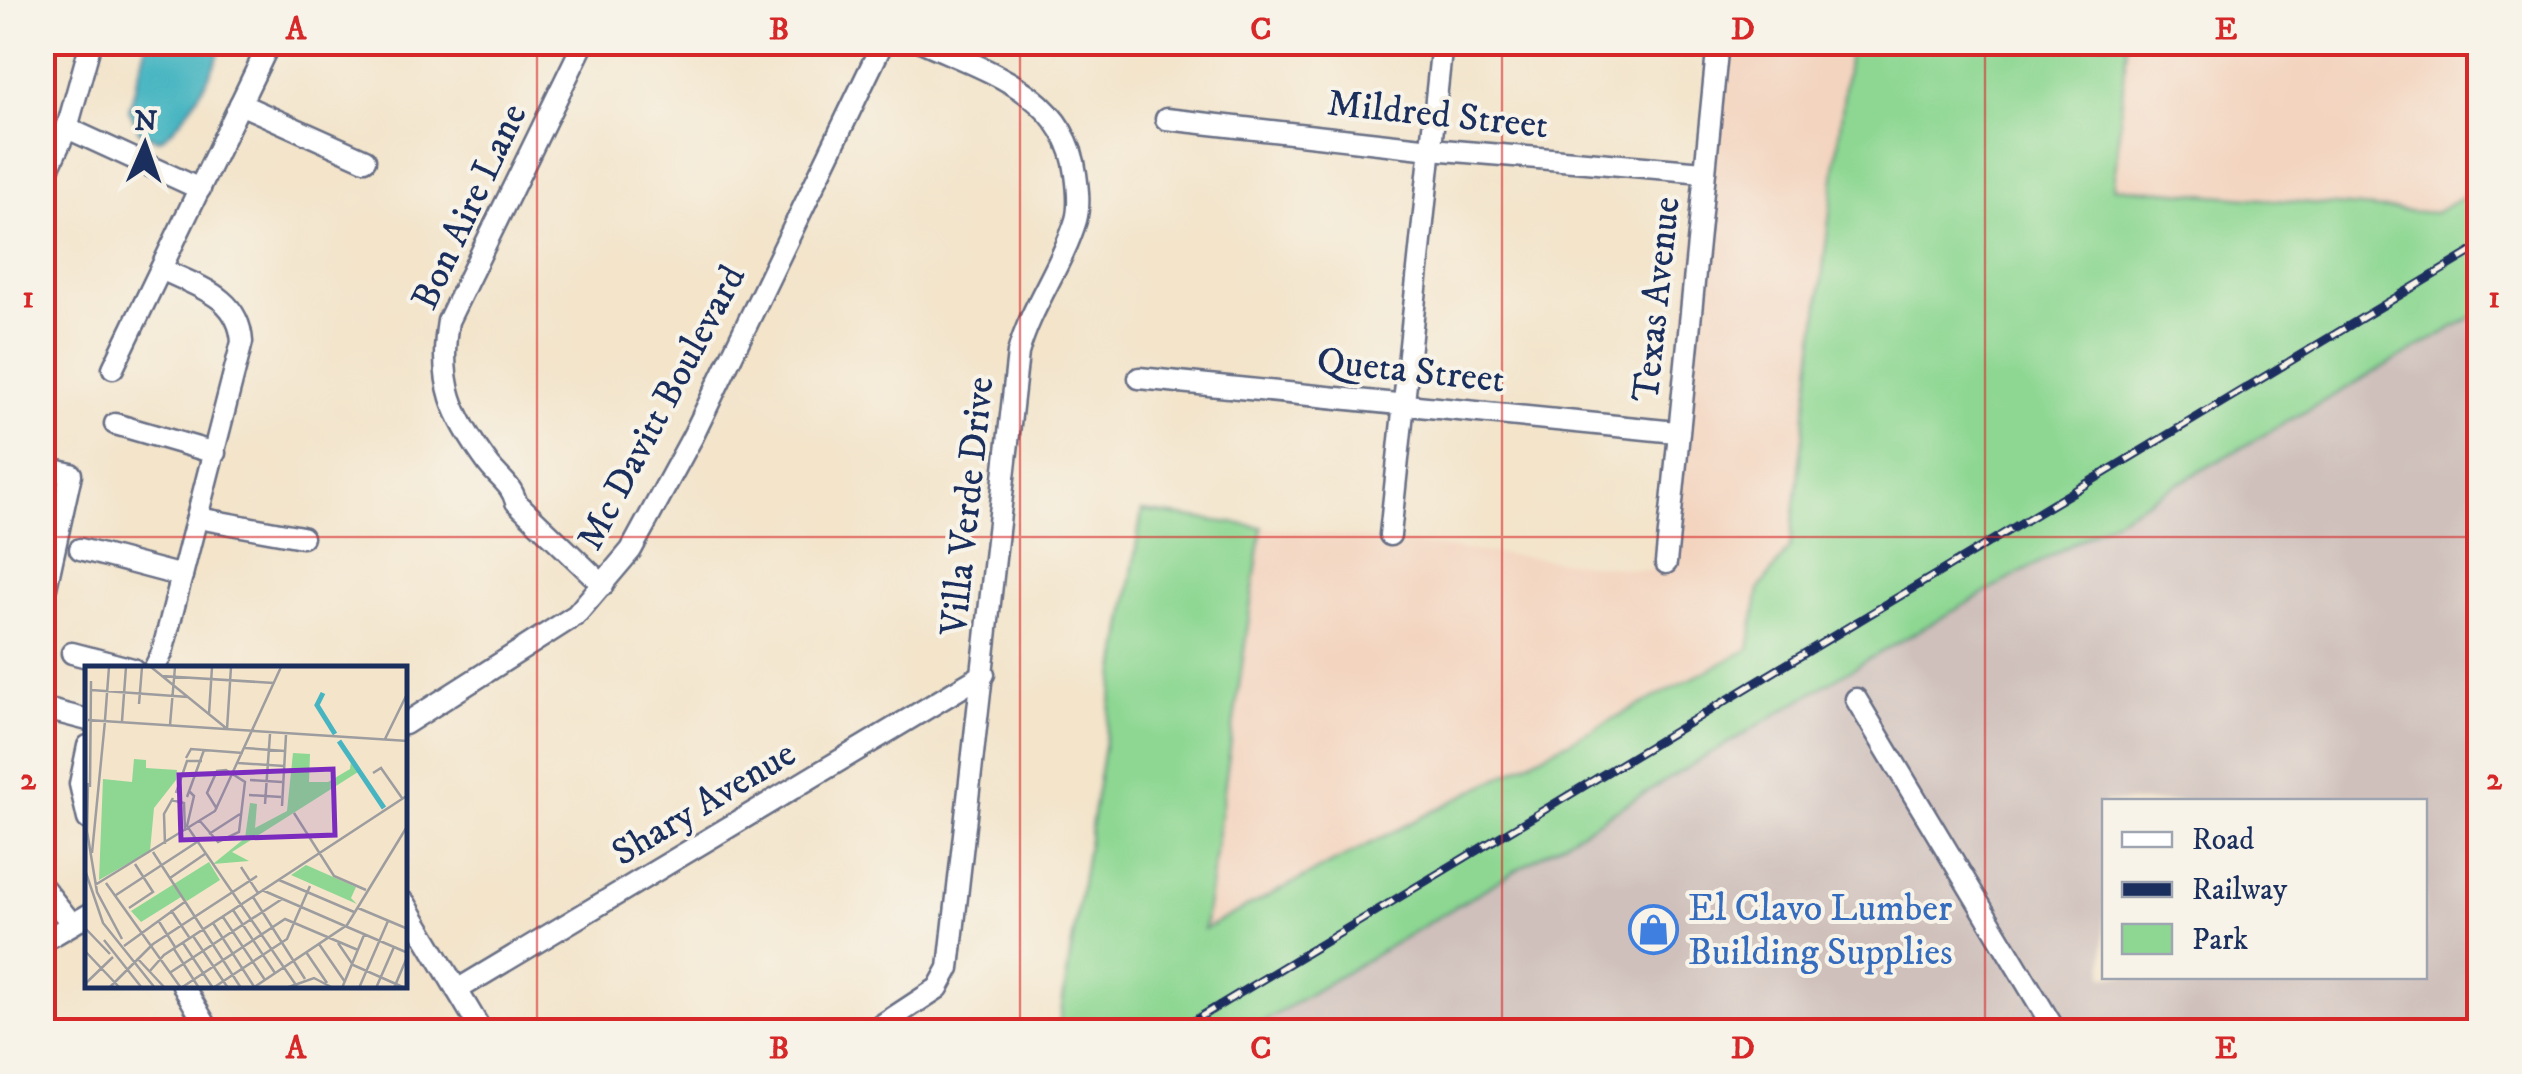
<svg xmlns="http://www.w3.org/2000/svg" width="2522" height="1074" viewBox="0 0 2522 1074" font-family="'IM FELL DW Pica',serif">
	<rect width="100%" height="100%" fill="#f7f3e8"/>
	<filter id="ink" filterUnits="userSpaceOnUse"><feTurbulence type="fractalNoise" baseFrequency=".01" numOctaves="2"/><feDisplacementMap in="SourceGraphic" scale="20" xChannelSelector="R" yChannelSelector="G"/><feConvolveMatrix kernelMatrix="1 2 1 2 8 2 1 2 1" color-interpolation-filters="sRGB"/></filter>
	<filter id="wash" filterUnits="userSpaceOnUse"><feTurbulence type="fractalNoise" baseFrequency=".0048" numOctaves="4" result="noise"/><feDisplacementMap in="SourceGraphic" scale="40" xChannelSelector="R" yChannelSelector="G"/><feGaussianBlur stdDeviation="2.25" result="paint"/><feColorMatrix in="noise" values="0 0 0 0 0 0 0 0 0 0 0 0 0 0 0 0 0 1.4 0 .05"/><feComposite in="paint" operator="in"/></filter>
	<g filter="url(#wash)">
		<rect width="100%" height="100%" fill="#f3e4ca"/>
		<!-- built -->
		<g fill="#f3d4bf">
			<polygon points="1721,43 1850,43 1790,547 1759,589 1749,649 1204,929 1262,527 1651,571"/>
			<polygon points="2126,43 2479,43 2479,204 2437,230 2113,200"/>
		</g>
		<!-- industrial -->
		<path fill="#cfc0bb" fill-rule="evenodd" d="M 2479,313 L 2479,1031 L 1238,1032 L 1890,646 ZM 2104,802 L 2424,802 L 2424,976 L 2104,976 Z"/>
		<!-- green -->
		<polygon fill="#8dd792" stroke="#548378" stroke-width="2.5" points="1850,43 2127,43 2114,187 2435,213 2479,188 2479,313 1862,663 1248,1031 1058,1031 1142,511 1262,527 1204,929 1749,649 1759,589 1790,547"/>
		<!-- water -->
		<path fill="#47b5c1" stroke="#317290" stroke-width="2.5" d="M 147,43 L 222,43 C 216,69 183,127 159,140 L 140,132 L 129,110 Z"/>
	</g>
	<g filter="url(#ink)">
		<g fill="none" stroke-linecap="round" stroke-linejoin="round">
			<defs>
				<g id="minor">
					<path d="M 584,42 L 448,321 C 438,383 452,415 489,465 C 500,479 511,484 516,502 L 603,585"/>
					<polyline points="240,104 365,160"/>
					<polyline points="1166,119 1431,149 1704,172"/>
					<polyline points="67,128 200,189"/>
					<polyline points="42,182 67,128 91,42"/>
					<polyline points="113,368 270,42"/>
					<polyline points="1139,378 1676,432"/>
					<polyline points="115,424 215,453"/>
					<polyline points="42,467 71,474 42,606"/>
					<polyline points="198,518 302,537"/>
					<polyline points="1390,535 1442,42"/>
					<polyline points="80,549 182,576"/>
					<polyline points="1666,563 1718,42"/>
					<polyline points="72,653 133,669"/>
					<path d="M 154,669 L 162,653 L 242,342 C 239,296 198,287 161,269"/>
					<polyline points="1856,699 2056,1032"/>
					<polyline points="42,708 88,720"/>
					<polyline points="405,724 576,615 631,550 693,436 883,42"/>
					<polyline points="88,746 80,784 88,819"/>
					<polyline points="42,886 72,924"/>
					<polyline points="405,903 482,1032"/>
					<polyline points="42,942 88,915"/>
					<polyline points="183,986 210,1032"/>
					<polyline points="457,990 984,674"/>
					<path d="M 871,1032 L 938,988 L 949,968 L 1018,353 C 1031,306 1062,266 1076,220 C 1080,206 1078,189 1076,174 C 1066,94 987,71 923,42"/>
				</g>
			</defs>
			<!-- minor casing -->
			<use href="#minor" stroke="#676e84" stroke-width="25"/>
			<!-- minor -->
			<use href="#minor" stroke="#fff" stroke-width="20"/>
			<defs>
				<polyline id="rail" points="1175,1032 2480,247"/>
			</defs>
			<!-- rail casing -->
			<use href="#rail" stroke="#1b2f5e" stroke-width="9"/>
			<!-- rail -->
			<use href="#rail" stroke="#f7f3e8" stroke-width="5" stroke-dasharray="15" stroke-linecap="butt"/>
		</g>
	</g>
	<!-- grid -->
	<path fill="none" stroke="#d62828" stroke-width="2.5" stroke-opacity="0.55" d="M 537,42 L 537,1032M 1020,42 L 1020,1032M 1502,42 L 1502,1032M 1985,42 L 1985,1032M 42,537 L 2480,537"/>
	<!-- icons -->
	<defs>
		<symbol id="shop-ring" viewBox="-11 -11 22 22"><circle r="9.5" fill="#f7f3e8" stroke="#3f7fe0" stroke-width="1.5"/><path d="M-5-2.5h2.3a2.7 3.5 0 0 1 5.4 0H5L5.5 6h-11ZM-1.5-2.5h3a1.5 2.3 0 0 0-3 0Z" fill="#3f7fe0"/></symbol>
	</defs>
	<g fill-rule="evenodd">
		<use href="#shop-ring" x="1626" y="902" width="55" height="55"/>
	</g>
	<g text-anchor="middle" stroke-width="8" stroke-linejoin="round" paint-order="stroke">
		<!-- street labels -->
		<g font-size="38" fill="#1b2f5e" stroke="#f7f3e8">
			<text transform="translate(1438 113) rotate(6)" y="13">Mildred Street</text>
			<text transform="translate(468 206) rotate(-65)" y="13">Bon Aire Lane</text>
			<text transform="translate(1655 299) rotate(-84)" y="13">Texas Avenue</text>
			<text transform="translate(1411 369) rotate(6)" y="13">Queta Street</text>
			<text transform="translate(660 407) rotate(-62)" y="13">Mc Davitt Boulevard</text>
			<text transform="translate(966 506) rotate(-84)" y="13">Villa Verde Drive</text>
			<text transform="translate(703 802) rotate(-31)" y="13">Shary Avenue</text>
		</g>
		<!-- shop labels -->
		<g font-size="38" fill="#366cbe" stroke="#f7f3e8" text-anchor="start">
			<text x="1688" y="920">El Clavo Lumber<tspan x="1688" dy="44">Building Supplies</tspan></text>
		</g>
	</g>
	<!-- overview -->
	<g transform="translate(85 666)">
		<rect width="322" height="322" fill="#f3e4ca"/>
		<path d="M 208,87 L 225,88 L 224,116 L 243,116 L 265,103 L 266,95 L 273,106 L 147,186 L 164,195 L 128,198 L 160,172 L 165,137 L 172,138 L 170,162 L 202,145 ZM 49,93 L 61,94 L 61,102 L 92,104 L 91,114 L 69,142 L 65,185 L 14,214 L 18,113 L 47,116 ZM 124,196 L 135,214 L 102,235 L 96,231 L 56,256 L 46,245 ZM 221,199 L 271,221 L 266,232 L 272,238 L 206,209 Z" fill="#8dd792"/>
		<path fill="none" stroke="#47b5c1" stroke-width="5" d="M 238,27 L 232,39 L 250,68M 254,75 L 299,142"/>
		<path fill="none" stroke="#9d9c9f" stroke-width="2.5" d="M 66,1 L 141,62M 77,10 L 189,17M 6,24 L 103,31M 54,38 L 57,1M 124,48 L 127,1M 3,54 L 323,75M 20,54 L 24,1M 37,55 L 41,1M 85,59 L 90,1M 142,63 L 146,1M 300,73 L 323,26M 160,82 L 200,85M 101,92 L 106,83 L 158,87M 153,97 L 199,100M 288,107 L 296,102 L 317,132M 165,114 L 197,116M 5,121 L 6,15M 0,122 L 1,1M 104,125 L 109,130 L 102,160 L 213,322M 91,127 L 102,95 L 117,95M 164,129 L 196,131M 102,131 L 119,84M 86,134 L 99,137 L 100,165M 180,138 L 185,68M 197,140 L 201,69M 209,147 L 249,210 L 281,224M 115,155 L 133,176 L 154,166 L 160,116 L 141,104 L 132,105 L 122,127 L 132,143M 2,165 L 12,226 L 37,273M 124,168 L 155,148M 2,170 L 3,117M 80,178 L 79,148 L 88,132M 68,186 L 156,322M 7,187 L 20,55M 156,201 L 173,227M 0,204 L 18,257 L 70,322M 85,212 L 120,188M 194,214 L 269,246M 21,217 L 96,322M 10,219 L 130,145 L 196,1M 177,224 L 260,260M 31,229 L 112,176M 168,231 L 220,313M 44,242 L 68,226 L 50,198M 273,242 L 323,263M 86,244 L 104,271M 148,244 L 190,307M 138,251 L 180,314M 73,254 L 90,281M 128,257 L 170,322M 260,260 L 323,287M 0,262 L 25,288M 108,270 L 143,322M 19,274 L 57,322M 98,277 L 128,322M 253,277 L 268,299 L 320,322M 68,278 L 172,210M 234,278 L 260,316M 39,280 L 101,235M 89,283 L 114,322M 0,285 L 35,322M 221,286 L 242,317M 52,292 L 80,322M 64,306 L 79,289 L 323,129M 86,306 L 197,233M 0,318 L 28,291M 24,322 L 68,278M 96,322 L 200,253 L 273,284M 128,322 L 202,273 L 225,220M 168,322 L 262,259 L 323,159M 201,322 L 229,312 L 248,322M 257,322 L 279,269M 274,322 L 303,255M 291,322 L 309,281M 309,322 L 323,289"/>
		<path fill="#7b2cbf" fill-opacity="0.15" stroke="#7b2cbf" stroke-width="5" d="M 248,103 L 250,169 L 96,174 L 94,109 Z"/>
		<rect width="322" height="322" fill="none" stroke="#1b2f5e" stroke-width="5"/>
	</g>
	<!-- margin -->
	<rect width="2522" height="1074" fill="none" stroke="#f7f3e8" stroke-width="110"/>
	<!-- legend -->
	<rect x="2102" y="799" width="325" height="180" fill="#f7f3e8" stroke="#9fa5b1" stroke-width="2.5"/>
	<rect x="2122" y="832" width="50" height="15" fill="#ffffff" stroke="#9fa5b1" stroke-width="2.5"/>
	<text x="2192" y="849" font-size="30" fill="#1b2f5e">Road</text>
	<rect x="2122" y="882" width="50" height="15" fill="#1b2f5e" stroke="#9fa5b1" stroke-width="2.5"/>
	<text x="2192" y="899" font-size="30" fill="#1b2f5e">Railway</text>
	<rect x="2122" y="924" width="50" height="30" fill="#8dd792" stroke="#9fa5b1" stroke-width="2.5"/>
	<text x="2192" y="949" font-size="30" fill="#1b2f5e">Park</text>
	<!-- north arrow -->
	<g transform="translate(145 145) rotate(2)" stroke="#f7f3e8" stroke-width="8" paint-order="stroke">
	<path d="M0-8L18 38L0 25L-18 38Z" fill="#1b2f5e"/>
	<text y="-15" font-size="28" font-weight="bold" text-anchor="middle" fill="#1b2f5e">N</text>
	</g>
	<rect x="55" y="55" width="2412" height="964" fill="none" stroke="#d62828" stroke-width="4"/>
	<g font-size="32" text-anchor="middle" font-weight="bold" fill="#d62828">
		<text x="296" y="39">A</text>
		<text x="779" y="39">B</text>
		<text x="1261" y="39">C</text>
		<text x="1743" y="39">D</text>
		<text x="2226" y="39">E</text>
		<text x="28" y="307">1</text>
		<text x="2494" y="307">1</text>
		<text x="28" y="789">2</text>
		<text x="2494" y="789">2</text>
		<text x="296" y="1058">A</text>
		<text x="779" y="1058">B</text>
		<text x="1261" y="1058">C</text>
		<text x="1743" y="1058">D</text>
		<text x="2226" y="1058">E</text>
	</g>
</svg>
